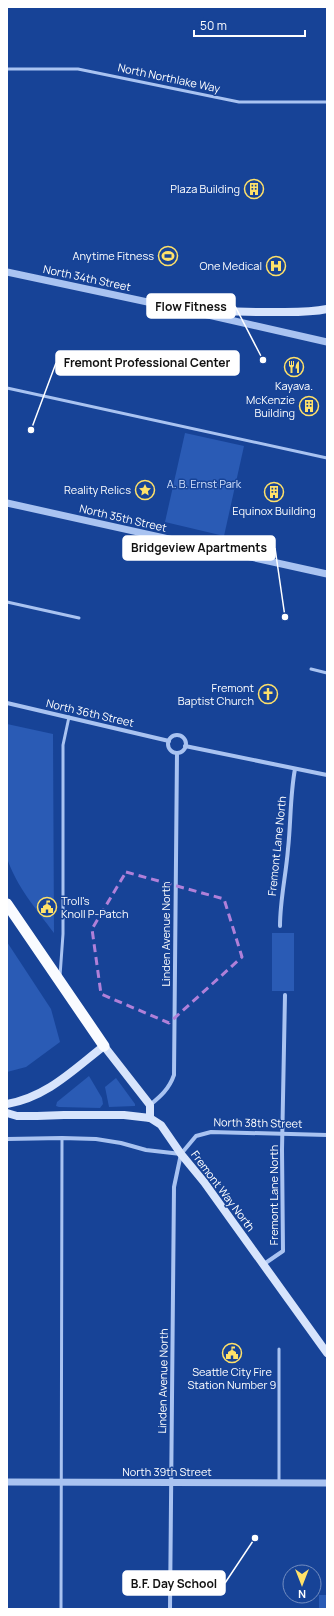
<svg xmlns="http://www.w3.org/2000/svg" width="334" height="1616" viewBox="0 0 334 1616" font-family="Manrope,sans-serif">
	<rect width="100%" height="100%" fill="#174397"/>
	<!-- green -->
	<g fill="#2a5bb5">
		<polygon points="185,433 244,446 224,536 165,522"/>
		<path d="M 7,724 L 53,734 L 54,933 C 37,910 16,886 7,858 Z"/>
		<rect x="272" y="933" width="22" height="58"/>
		<polygon points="7,942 51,1009 60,1042 26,1067 7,1072"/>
		<polygon points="89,1076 102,1098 103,1104 100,1108 59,1107 56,1106 57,1102"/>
		<polygon points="116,1078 135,1104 135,1106 109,1107 105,1087"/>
		<rect x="319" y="1595" width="8" height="14"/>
	</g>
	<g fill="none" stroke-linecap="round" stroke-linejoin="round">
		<!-- service -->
		<g stroke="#a9c3f1" stroke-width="3">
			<polyline points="7,69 78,69 239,102 327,102"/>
			<polyline points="7,388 327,458"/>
			<polyline points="7,602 79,618"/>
			<polyline points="311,669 327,673"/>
			<polyline points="60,976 63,934 63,745 69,717"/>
			<polyline points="279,1483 279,1349"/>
			<polyline points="61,1609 62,1138"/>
		</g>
		<!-- minor -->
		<g stroke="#a9c3f1" stroke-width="4">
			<polyline points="7,703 169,741"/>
			<circle cx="177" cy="744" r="9"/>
			<polyline points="185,746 327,775"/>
			<path d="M 280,926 C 280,900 286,875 288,849 C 291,822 290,795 295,769"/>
			<path d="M 150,1105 C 161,1096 169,1089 174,1075 L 177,753"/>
			<polyline points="7,1139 62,1138 96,1139 121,1143 146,1150 181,1154"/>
			<polyline points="264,1264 283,1251 282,1150 285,995"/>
			<polyline points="170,1609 174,1187 181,1154 196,1136 211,1132 327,1135"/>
		</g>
		<!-- tertiary -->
		<g stroke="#a9c3f1" stroke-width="7">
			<polyline points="7,272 185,310"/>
			<polyline points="195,312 327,342"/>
			<polyline points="7,503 327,574"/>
			<polyline points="7,1482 327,1483"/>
		</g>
		<!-- secondary -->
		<g stroke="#d7e4fc" stroke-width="8">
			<path d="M 180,309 C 211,311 241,312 271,312 C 290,312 308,313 327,309"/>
			<path d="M 7,1104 C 47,1097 73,1070 104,1046 L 150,1105 L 150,1118"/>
			<polyline points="7,1113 17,1116 37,1116 64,1115 124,1115 150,1118 161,1125 181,1154 204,1182 327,1353"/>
		</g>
		<!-- trunk -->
		<polyline stroke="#f9fbff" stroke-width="11" points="7,904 104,1046"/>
	</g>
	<!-- marked area -->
	<path fill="none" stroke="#b080d9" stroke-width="3" stroke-dasharray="8 5" stroke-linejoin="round" d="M 126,872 L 224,899 L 242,957 L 169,1023 L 101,994 L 92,929 Z"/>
	<!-- icons -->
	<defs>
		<symbol id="building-ring" viewBox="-11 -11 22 22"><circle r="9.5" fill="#174397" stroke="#ffe169" stroke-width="1.5"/><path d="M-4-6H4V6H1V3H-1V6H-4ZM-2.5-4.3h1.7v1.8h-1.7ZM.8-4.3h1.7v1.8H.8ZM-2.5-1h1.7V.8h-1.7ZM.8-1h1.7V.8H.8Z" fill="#ffe169"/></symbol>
		<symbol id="stadium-ring" viewBox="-11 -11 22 22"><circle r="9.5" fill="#174397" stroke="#ffe169" stroke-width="1.5"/><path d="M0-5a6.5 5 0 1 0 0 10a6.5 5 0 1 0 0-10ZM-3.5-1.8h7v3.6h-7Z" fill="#ffe169"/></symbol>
		<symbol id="hospital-ring" viewBox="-11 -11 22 22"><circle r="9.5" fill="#174397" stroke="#ffe169" stroke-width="1.5"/><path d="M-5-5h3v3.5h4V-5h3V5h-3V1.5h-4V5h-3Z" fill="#ffe169"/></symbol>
		<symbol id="restaurant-ring" viewBox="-11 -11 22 22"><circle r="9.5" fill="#174397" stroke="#ffe169" stroke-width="1.5"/><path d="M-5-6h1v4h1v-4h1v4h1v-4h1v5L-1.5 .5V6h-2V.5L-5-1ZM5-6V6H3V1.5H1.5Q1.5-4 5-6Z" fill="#ffe169"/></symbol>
		<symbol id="sight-ring" viewBox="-11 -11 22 22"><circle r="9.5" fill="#174397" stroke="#ffe169" stroke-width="1.5"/><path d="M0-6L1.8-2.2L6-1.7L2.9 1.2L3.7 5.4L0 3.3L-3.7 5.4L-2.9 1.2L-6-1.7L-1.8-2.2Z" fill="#ffe169"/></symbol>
		<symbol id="church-ring" viewBox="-11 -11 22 22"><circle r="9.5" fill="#174397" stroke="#ffe169" stroke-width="1.5"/><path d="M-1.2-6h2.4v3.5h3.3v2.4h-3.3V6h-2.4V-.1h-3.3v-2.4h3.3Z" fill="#ffe169"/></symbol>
		<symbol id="civic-ring" viewBox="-11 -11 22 22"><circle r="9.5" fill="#174397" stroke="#ffe169" stroke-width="1.5"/><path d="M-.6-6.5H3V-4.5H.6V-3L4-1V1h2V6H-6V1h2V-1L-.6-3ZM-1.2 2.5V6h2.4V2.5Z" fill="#ffe169"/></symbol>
	</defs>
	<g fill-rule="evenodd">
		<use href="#building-ring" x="243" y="178" width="22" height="22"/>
		<use href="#stadium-ring" x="157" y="245" width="22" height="22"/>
		<use href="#hospital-ring" x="265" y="255" width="22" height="22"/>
		<use href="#restaurant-ring" x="283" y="356" width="22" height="22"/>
		<use href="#building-ring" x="298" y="395" width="22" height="22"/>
		<use href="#sight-ring" x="134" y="479" width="22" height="22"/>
		<use href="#building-ring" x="263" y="481" width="22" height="22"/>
		<use href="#church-ring" x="257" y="683" width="22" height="22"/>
		<use href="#civic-ring" x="36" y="896" width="22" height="22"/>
		<use href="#civic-ring" x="221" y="1342" width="22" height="22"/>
	</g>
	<g text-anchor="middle" stroke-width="3" stroke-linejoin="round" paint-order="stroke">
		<!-- street labels -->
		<g font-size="11" fill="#fff" stroke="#174397">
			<text transform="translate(169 78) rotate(12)" y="4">North Northlake Way</text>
			<text transform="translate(87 278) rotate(12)" y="4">North 34th Street</text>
			<text transform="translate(123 518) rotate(13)" y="4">North 35th Street</text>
			<text transform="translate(90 713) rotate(13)" y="4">North 36th Street</text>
			<text transform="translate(277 846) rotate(-84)" y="4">Fremont Lane North</text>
			<text transform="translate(166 934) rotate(-90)" y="4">Linden Avenue North</text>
			<text transform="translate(258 1123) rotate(1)" y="4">North 38th Street</text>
			<text transform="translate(223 1191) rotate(53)" y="4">Fremont Way North</text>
			<text transform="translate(274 1195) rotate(-90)" y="4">Fremont Lane North</text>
			<text transform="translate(163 1381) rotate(-89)" y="4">Linden Avenue North</text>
			<text x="167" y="1476">North 39th Street</text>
		</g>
		<!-- poi labels -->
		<g font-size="11" fill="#fff" stroke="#174397" text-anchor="end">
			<text x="240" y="193">Plaza Building</text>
			<text x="154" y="260">Anytime Fitness</text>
			<text x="262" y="270">One Medical</text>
			<text x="294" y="390" text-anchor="middle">Kayava.</text>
			<text x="295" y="404">McKenzie<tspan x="295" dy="13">Building</tspan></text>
			<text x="131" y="494">Reality Relics</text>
			<text x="274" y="515" text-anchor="middle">Equinox Building</text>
			<text x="254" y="692">Fremont<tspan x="254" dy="13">Baptist Church</tspan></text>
			<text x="61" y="905" text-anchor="start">Troll's<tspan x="61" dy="13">Knoll P-Patch</tspan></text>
			<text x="232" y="1376" text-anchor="middle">Seattle City Fire<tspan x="232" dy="13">Station Number 9</tspan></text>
		</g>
		<!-- park labels -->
		<g font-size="11" fill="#d0e0fc" stroke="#174397">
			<text x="204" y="488">A. B. Ernst Park</text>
		</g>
	</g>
	<!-- callouts -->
	<path fill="none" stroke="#fff" stroke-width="1.5" d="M263 360L235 306M31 430L56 363M285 617L275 548M255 1538L225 1583"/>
	<g fill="#fff" stroke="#174397" stroke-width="1.5">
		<circle cx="263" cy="360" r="4"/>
		<circle cx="31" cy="430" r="4"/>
		<circle cx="285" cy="617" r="4"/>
		<circle cx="255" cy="1538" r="4"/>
	</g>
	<g fill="#fff" stroke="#fff" stroke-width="1.5">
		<rect x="147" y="294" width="88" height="24" rx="4"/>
		<rect x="56" y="351" width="183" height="24" rx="4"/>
		<rect x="123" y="536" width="152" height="24" rx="4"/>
		<rect x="123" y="1571" width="102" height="24" rx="4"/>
	</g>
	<g font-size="12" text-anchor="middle" font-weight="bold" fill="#111">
		<text x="191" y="311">Flow Fitness</text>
		<text x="147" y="367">Fremont Professional Center</text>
		<text x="199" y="552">Bridgeview Apartments</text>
		<text x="174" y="1588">B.F. Day School</text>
	</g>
	<!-- border -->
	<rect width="334" height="1616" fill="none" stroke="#ffffff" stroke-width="16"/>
	<!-- north arrow -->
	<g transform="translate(302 1584) rotate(180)"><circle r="19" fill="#174397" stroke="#748ec1"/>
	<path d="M0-3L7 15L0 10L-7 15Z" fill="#ffe169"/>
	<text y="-6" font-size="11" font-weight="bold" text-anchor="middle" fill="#ffffff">N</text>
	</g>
	<!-- scale -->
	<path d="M194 30v6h111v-6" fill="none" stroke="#ffffff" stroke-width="2"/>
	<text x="200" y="30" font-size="12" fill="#ffffff" stroke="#174397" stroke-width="3" paint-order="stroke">50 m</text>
</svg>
